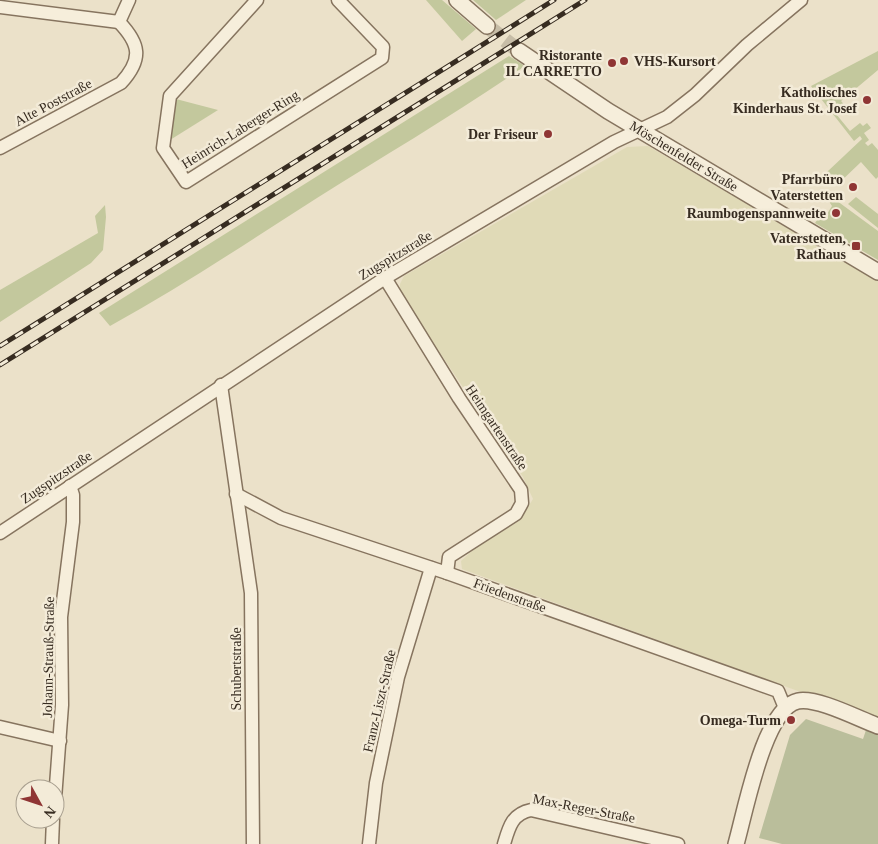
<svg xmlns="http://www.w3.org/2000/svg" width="878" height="844" viewBox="0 0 878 844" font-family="Georgia,serif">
	<rect width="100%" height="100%" fill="#ebe1c9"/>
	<!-- farmland -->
	<polygon fill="#e0dab7" points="648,146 878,281 878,720 462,569 461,561 474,549 519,521 533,499 523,477 400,293 400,284 404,276 627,147"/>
	<!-- green -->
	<g fill="#c3c89d">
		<polygon points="426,0 442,0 476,29 462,41"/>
		<polygon points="473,0 526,0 496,20"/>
		<polygon points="878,51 878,70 841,101 846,107 836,114 850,131 860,123 863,126 867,123 871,128 864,133 869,140 865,143 868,146 872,143 878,150 878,177 876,179 861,162 838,184 827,172 862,139 860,136 854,141 811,86"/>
		<path d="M 509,56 L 525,66 C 457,113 387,154 317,198 C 248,242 181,287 110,326 L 99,313 Z"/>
		<polygon points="176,99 218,110 170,140"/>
		<polygon points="856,197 878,214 878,228 848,204"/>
		<polygon points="833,198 878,231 878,260 815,223 823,212 827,214 832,206 830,203"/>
		<polygon points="105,205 106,217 103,250 91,263 0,322 0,290 98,233 95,216"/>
	</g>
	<!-- cemetery -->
	<polygon fill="#babe9b" points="806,719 863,739 866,730 878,735 878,844 782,844 759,838 790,735"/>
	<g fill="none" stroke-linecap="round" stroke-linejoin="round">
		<!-- tertiary-tunnel -->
		<polyline stroke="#c7bda7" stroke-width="15" stroke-dasharray="15 8" stroke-linecap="butt" points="487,26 519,51"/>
		<defs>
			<g id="minor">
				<polyline points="257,0 170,96 163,148 186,182 382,58 383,47 338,0"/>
				<polyline points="0,7 119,22"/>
				<polyline points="119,22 129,0"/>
				<path d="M 0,148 L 121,83 C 143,59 140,44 119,22"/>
				<polyline points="385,278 459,398 521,490 522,503 516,514 449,557 447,573"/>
				<polyline points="221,385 251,593 253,844"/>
				<polyline points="236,494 281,518 447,573 778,691 785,708"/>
				<polyline points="0,533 385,278 614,142 667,117 695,95 747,45 801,0"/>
				<polyline points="0,727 60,741"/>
				<polyline points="55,799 62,705 61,617 73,522 73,495 70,486"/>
				<polyline points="52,844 53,819"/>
				<polyline points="369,844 376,783 398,677 431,568"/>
				<path d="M 504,844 C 509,827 512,814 531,810 L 678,844"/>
			</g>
			<g id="tertiary">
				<polyline points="457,0 487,26"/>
				<polyline points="519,51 608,111 878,272"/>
				<path d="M 736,844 C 745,813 764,708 798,701 C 817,697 859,719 878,726"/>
			</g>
		</defs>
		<!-- minor casing -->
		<use href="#minor" stroke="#86745f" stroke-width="15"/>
		<!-- tertiary casing -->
		<use href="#tertiary" stroke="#86745f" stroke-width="18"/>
		<!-- minor -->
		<use href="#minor" stroke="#f6eedb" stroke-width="12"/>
		<!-- tertiary -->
		<use href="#tertiary" stroke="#f6eedb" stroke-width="15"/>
		<defs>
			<g id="rail">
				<polyline points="0,346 554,0"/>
				<polyline points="0,365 585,0"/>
			</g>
		</defs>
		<!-- rail casing -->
		<use href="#rail" stroke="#372c21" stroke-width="5"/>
		<!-- rail -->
		<use href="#rail" stroke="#f3ebd8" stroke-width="3" stroke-dasharray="9" stroke-linecap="butt"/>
	</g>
	<!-- markers -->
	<g fill="#8f3534" stroke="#f3ebd8" stroke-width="2">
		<circle cx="624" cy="61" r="5"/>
		<circle cx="612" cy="63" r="5"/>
		<circle cx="867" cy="100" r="5"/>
		<circle cx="548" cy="134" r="5"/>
		<circle cx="853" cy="187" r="5"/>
		<circle cx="836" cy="213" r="5"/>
		<rect x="851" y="241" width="10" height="10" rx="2.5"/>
		<circle cx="791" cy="720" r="5"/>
	</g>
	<g text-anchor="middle" stroke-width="5" stroke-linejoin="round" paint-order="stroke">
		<!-- poi labels -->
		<g font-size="14" font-weight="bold" fill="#372c21" stroke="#f3ebd8" text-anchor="end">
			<text x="602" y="60">Ristorante<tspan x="602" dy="16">IL CARRETTO</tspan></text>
			<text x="634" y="66" text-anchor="start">VHS-Kursort</text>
			<text x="857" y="97">Katholisches<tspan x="857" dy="16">Kinderhaus St. Josef</tspan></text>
			<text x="538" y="139">Der Friseur</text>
			<text x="843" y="184">Pfarrbüro<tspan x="843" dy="16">Vaterstetten</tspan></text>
			<text x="826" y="218">Raumbogenspannweite</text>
			<text x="846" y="243">Vaterstetten,<tspan x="846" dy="16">Rathaus</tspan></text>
			<text x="781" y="725">Omega-Turm</text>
		</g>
		<!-- street labels -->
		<g font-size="14" fill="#372c21" stroke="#f3ebd8">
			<text transform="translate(53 102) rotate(-28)" y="5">Alte Poststraße</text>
			<text transform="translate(240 129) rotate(-32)" y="5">Heinrich-Laberger-Ring</text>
			<text transform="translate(684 156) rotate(31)" y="5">Möschenfelder Straße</text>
			<text transform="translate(395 255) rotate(-31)" y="5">Zugspitzstraße</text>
			<text transform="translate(497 427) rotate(56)" y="5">Heimgartenstraße</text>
			<text transform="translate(56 477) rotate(-34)" y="5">Zugspitzstraße</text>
			<text transform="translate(510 595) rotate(20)" y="5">Friedenstraße</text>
			<text transform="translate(48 657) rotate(-89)" y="5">Johann-Strauß-Straße</text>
			<text transform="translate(236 669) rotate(-90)" y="5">Schubertstraße</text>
			<text transform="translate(379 701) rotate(-77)" y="5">Franz-Liszt-Straße</text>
			<text transform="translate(584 808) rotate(11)" y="5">Max-Reger-Straße</text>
		</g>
	</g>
	<!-- north arrow -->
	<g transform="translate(40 804) rotate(130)"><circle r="24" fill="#f3ebd8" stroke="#a89f8f"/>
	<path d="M0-4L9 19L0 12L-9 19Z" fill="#8f3534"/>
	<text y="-8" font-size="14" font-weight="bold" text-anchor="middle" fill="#372c21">N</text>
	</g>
</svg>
